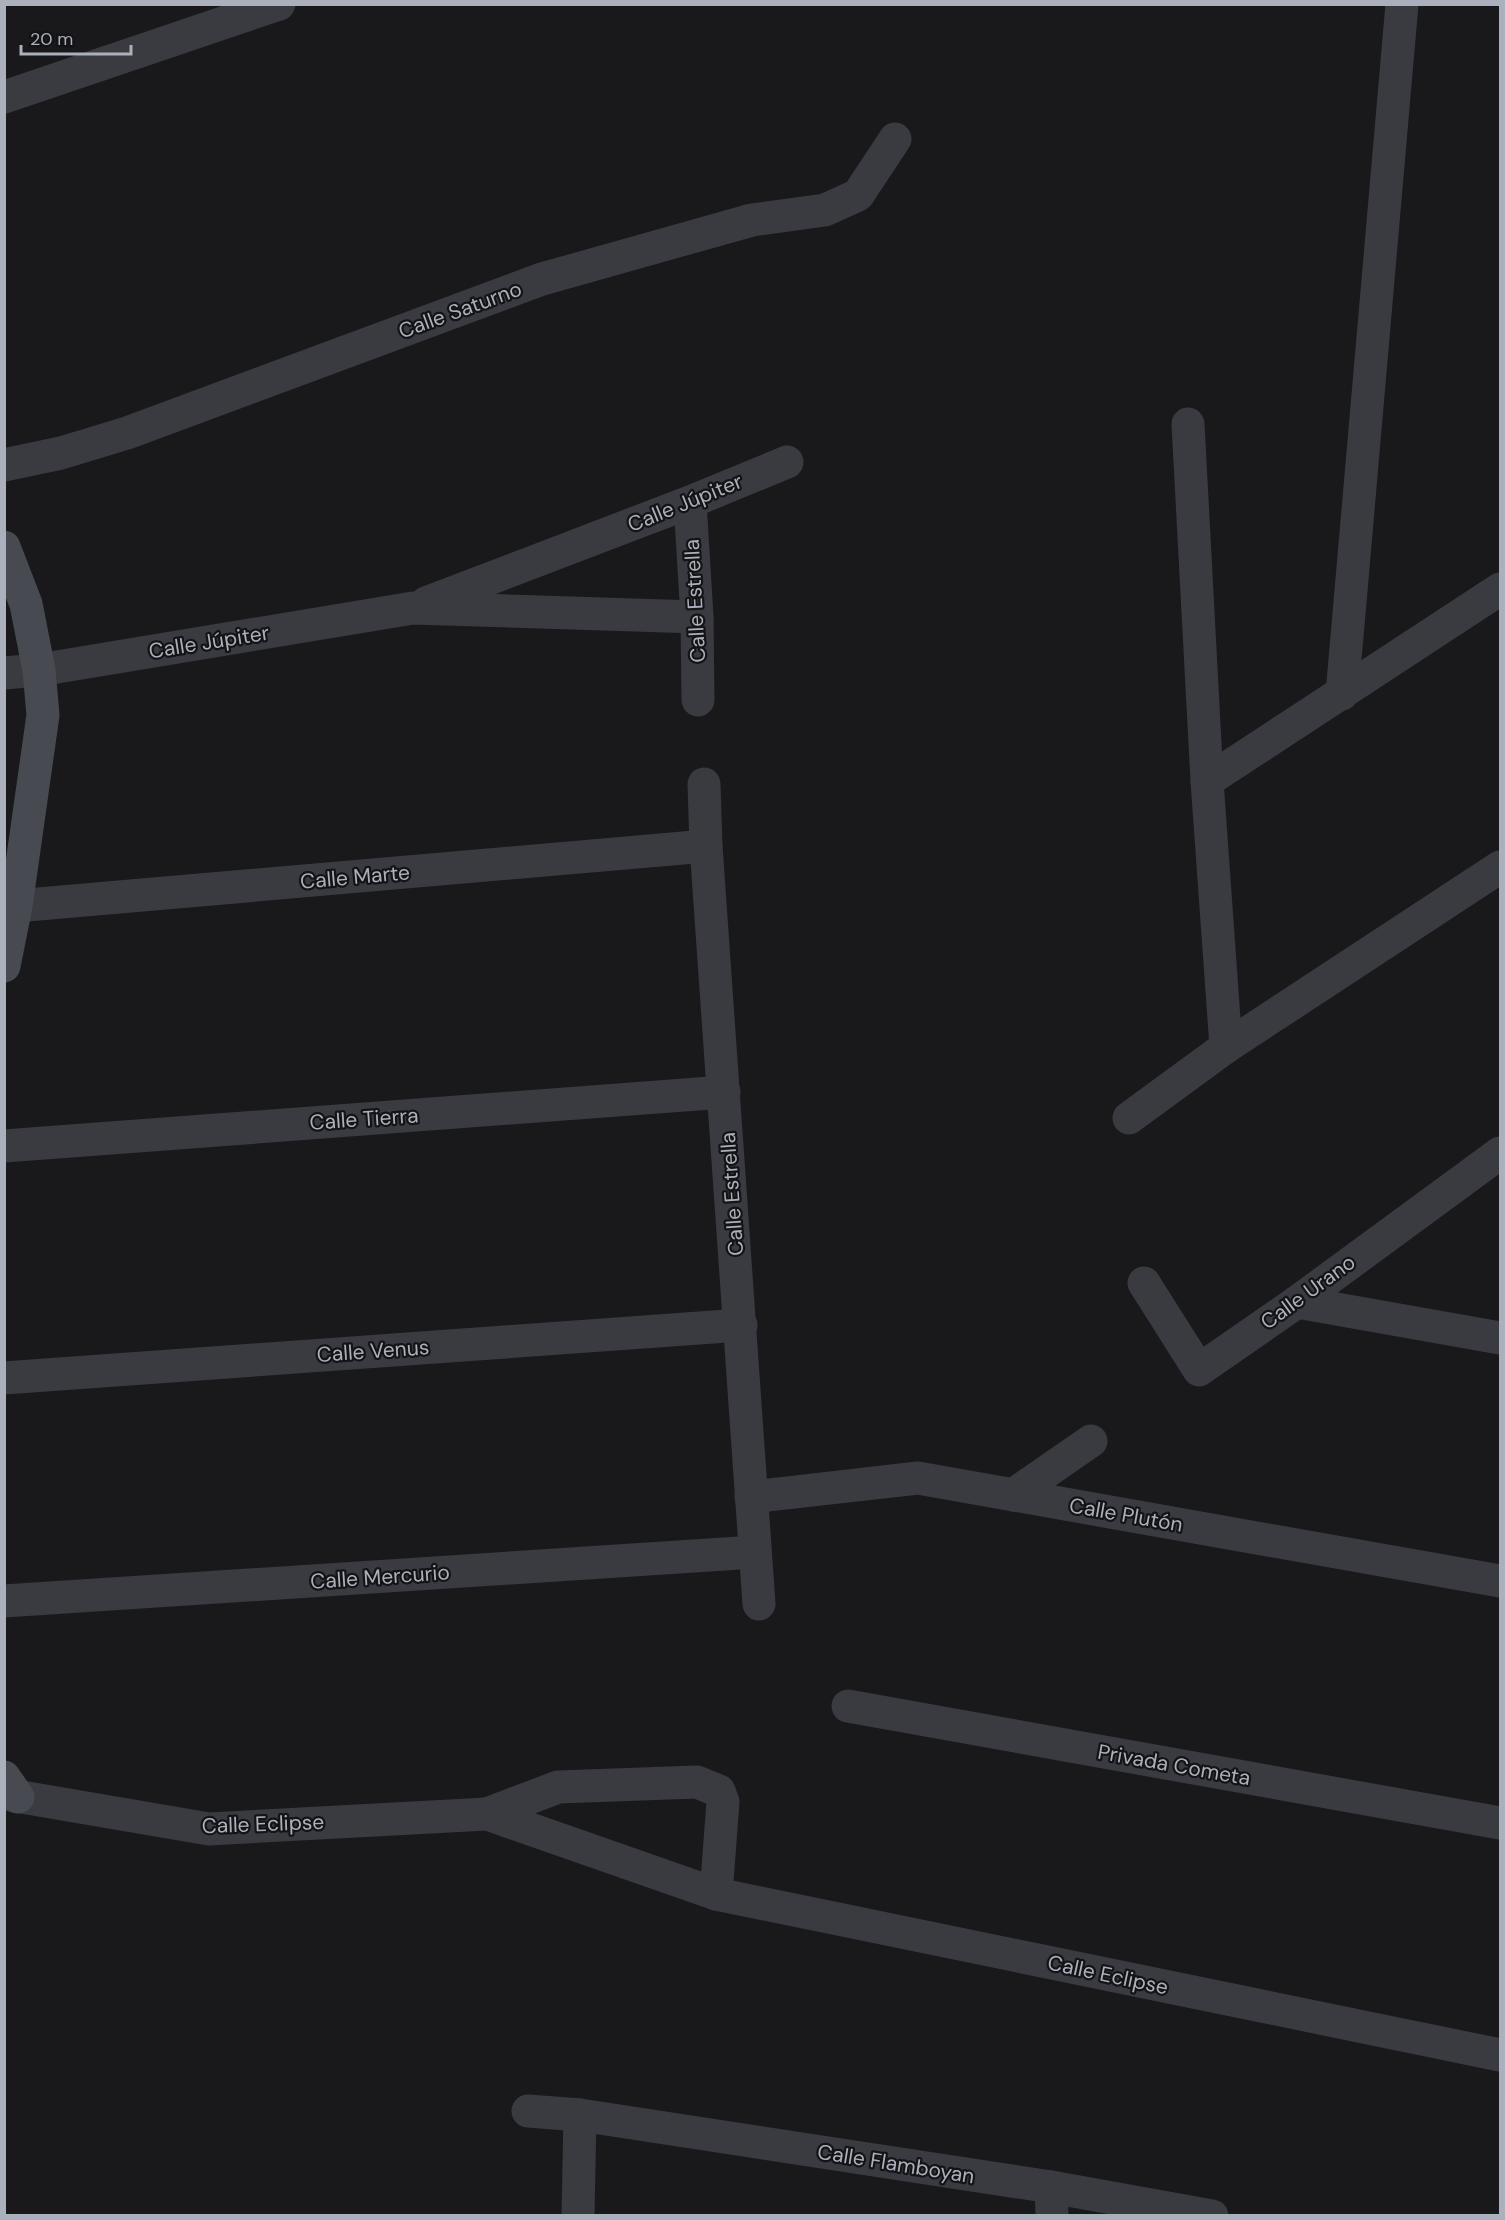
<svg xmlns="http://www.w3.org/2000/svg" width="1505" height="2220" viewBox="0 0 1505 2220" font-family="'DM Sans',sans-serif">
	<rect width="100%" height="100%" fill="#19191b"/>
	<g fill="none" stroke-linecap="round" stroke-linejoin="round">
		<!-- street -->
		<g stroke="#393b41" stroke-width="33">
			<polyline points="4,97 279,4"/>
			<polyline points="1188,424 1207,781 1226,1047"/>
			<polyline points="4,465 61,453 127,433 542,279 752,220 825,210 858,195 895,139"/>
			<polyline points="690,502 697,617 698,700"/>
			<polyline points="426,603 690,502 787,462"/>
			<polyline points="4,673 39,670 413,608 697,617"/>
			<polyline points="1342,694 1402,4"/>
			<polyline points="1207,781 1500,589"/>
			<polyline points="704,784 706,846 759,1604"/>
			<polyline points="4,907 706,846"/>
			<polyline points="1129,1118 1226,1047 1500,867"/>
			<polyline points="4,1146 724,1092"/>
			<polyline points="1144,1283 1199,1370 1297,1302 1500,1153"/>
			<polyline points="1297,1302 1500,1338"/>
			<polyline points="4,1378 741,1325"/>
			<polyline points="1013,1495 1091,1441"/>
			<polyline points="751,1497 918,1478 1500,1581"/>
			<polyline points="4,1601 755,1552"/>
			<polyline points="848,1706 1500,1823"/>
			<polyline points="4,1794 209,1829 487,1814 716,1894 1500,2055"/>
			<polyline points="487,1814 558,1787 697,1782 719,1791 723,1802 716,1894"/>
			<polyline points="528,2111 580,2115 1051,2187 1212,2216"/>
			<polyline points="1051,2187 1052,2216"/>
			<polyline points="578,2216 580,2115"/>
		</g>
		<!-- secondary -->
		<g stroke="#474a51" stroke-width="33">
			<polyline points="4,547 26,604 39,670 43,715 16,906 4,966"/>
			<polyline points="4,1777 18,1797"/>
		</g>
	</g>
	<g text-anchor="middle" stroke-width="4.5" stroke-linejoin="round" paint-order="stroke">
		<!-- street labels -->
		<g font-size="21" fill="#aab0bc" stroke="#141416">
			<text transform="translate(460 310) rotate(-20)" y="7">Calle Saturno</text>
			<text transform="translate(685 503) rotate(-22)" y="7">Calle Júpiter</text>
			<text transform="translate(695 601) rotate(-93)" y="7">Calle Estrella</text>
			<text transform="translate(209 642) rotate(-9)" y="7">Calle Júpiter</text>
			<text transform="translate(355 877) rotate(-5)" y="7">Calle Marte</text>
			<text transform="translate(364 1119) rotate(-4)" y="7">Calle Tierra</text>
			<text transform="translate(732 1194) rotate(-94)" y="7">Calle Estrella</text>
			<text transform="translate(1308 1292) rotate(-36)" y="7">Calle Urano</text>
			<text transform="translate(373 1351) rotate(-4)" y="7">Calle Venus</text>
			<text transform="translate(1126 1515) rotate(10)" y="7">Calle Plutón</text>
			<text transform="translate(380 1577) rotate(-4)" y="7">Calle Mercurio</text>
			<text transform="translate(1174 1765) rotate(10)" y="7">Privada Cometa</text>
			<text transform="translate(263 1824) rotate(-2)" y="7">Calle Eclipse</text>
			<text transform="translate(1108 1975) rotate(12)" y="7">Calle Eclipse</text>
			<text transform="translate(896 2164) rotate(9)" y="7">Calle Flamboyan</text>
		</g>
	</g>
	<!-- border -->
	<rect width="1505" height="2220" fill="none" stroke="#aab0bc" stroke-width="12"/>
	<!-- scale -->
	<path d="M21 45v9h110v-9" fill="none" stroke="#aab0bc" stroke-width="3"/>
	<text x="30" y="45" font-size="18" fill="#aab0bc" stroke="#141416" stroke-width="4.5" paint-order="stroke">20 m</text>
</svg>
